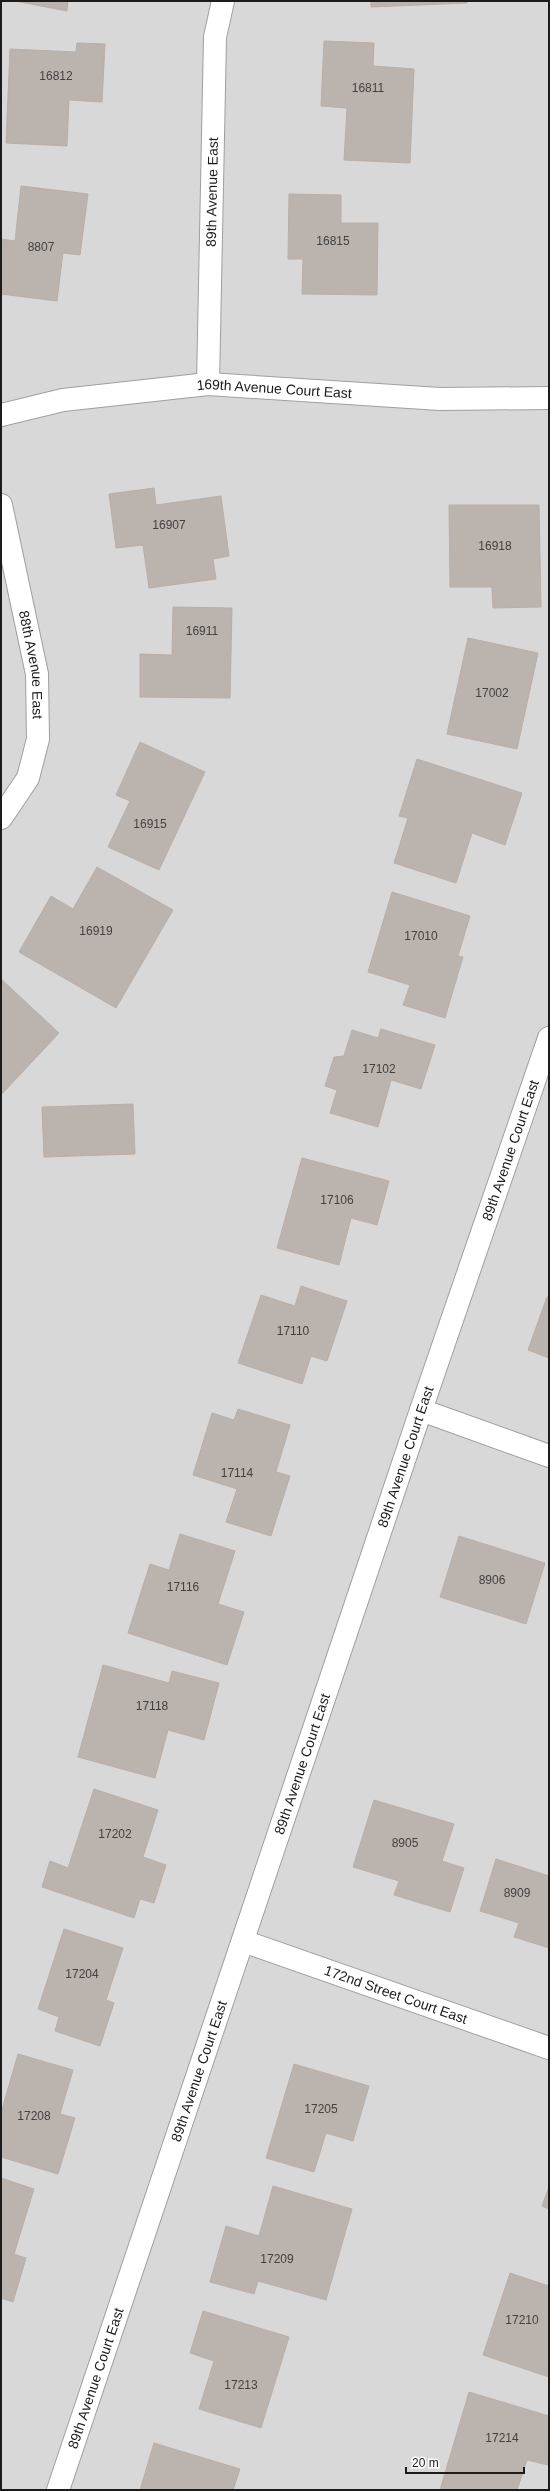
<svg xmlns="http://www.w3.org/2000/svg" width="550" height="2491" viewBox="0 0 550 2491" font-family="Arial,sans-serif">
	<rect width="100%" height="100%" fill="#ebe7e1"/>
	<!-- residential -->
	<rect fill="#d9d8d8" x="1" y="1" width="548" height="2489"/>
	<!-- building -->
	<g fill="#bbb3ae" stroke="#bbaea5">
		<polygon points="15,1 68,1 67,11"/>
		<polygon points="371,1 467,1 467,3 371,7"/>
		<polygon points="324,41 374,43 373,66 414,69 410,163 344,160 347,108 321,106"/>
		<polygon points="77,43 105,44 102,102 69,100 67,146 6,143 10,49 76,52"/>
		<polygon points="21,186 88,194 80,255 63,253 57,301 1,294 1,239 15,241"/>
		<polygon points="289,194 341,195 341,223 378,223 377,295 302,294 303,259 288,259"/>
		<polygon points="154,488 156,505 221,496 229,556 213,559 216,579 149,588 143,545 116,548 109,494"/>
		<polygon points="449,505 539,505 541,607 493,608 492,587 450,587"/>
		<polygon points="173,607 232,608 230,698 140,697 140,654 172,655"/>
		<polygon points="468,638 538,653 517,749 447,734"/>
		<polygon points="140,742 205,772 159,870 108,847 130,801 116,795"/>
		<polygon points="417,759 522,793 505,845 472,833 456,883 394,863 408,818 399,816"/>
		<polygon points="97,867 173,910 116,1008 19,952 51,896 73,909"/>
		<polygon points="392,892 470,916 458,956 463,957 445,1018 403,1005 410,985 368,972"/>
		<polygon points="1,979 59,1033 1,1095"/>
		<polygon points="381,1029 435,1045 421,1089 391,1080 378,1127 330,1113 337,1090 325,1086 334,1057 344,1056 352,1030 378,1038"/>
		<polygon points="133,1104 135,1154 44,1157 42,1107"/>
		<polygon points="302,1158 389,1181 377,1225 351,1218 339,1265 277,1248"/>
		<polygon points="301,1286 347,1301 327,1361 311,1356 302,1384 238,1363 261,1295 295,1306"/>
		<polygon points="547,1297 549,1297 549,1358 528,1350"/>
		<polygon points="238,1409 290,1425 276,1472 290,1476 271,1536 226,1522 237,1489 193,1475 212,1413 234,1420"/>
		<polygon points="180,1534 235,1551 218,1604 244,1612 227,1665 128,1633 150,1564 169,1570"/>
		<polygon points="459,1536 545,1563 526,1624 440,1597"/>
		<polygon points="103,1665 169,1683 172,1671 219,1683 204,1740 168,1730 155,1778 78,1757"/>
		<polygon points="94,1789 158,1810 143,1857 166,1865 154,1903 140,1899 134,1918 42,1887 50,1861 68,1868"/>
		<polygon points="374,1800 454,1824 442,1861 464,1868 450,1912 394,1895 399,1881 353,1867"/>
		<polygon points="496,1859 549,1876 549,1948 514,1937 519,1923 480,1911"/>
		<polygon points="64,1929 123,1948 106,2000 114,2003 100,2046 55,2031 59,2017 38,2009"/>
		<polygon points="18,2054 73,2070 60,2114 75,2118 58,2174 1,2157 1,2113"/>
		<polygon points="294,2064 369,2086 353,2141 326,2133 314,2172 266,2158"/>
		<polygon points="1,2178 34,2189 14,2254 26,2258 13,2302 1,2298"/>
		<polygon points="273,2186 352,2209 326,2300 258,2281 254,2294 210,2282 226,2226 259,2236"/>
		<polygon points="549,2187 549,2209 542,2206"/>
		<polygon points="510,2273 549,2286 549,2377 483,2355"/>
		<polygon points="203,2311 289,2337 261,2428 199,2409 214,2361 190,2353"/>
		<polygon points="469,2392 549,2416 548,2465 527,2460 517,2490 440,2490"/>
		<polygon points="154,2443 240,2469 233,2490 140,2490"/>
	</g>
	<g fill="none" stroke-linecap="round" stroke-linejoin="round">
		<defs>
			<g id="minor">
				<path id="s1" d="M 208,384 L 215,37 L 223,1"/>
				<path id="s2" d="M 1,415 L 63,400 L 208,384 L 440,399 L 549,398"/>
				<path id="s3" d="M 1,505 L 37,674 L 38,739 L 28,778 L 1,818"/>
				<polyline points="421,1410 549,1456"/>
				<path id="s4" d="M 243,1941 L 549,2048"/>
				<path id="s5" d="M 58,2490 L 421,1410 L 549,1038"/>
			</g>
		</defs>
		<!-- minor casing -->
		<use href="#minor" stroke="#9f9f9f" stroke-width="24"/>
		<!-- minor -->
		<use href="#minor" stroke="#fff" stroke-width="22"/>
	</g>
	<g text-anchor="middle" stroke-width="3" stroke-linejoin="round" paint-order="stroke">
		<!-- number labels -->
		<g font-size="12" fill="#434140">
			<text x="56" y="80">16812</text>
			<text x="368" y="92">16811</text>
			<text x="333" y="245">16815</text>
			<text x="41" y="251">8807</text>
			<text x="169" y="529">16907</text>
			<text x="495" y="550">16918</text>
			<text x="202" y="635">16911</text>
			<text x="492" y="697">17002</text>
			<text x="150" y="828">16915</text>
			<text x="96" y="935">16919</text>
			<text x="421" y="940">17010</text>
			<text x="379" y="1073">17102</text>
			<text x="337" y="1204">17106</text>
			<text x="293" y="1335">17110</text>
			<text x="237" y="1477">17114</text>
			<text x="492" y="1584">8906</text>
			<text x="183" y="1591">17116</text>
			<text x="152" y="1710">17118</text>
			<text x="115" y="1838">17202</text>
			<text x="405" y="1847">8905</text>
			<text x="517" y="1897">8909</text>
			<text x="82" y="1978">17204</text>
			<text x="321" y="2113">17205</text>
			<text x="34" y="2120">17208</text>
			<text x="277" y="2263">17209</text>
			<text x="522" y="2324">17210</text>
			<text x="241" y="2389">17213</text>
			<text x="502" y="2442">17214</text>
		</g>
		<!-- street labels -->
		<g font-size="14" fill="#1b1b1b" stroke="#fff">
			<text dy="5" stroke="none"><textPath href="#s1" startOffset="192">89th Avenue East</textPath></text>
			<text dy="5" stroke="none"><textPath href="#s2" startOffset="276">169th Avenue Court East</textPath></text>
			<text dy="5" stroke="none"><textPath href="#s3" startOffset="163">88th Avenue East</textPath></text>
			<text dy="5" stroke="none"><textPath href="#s5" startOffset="1414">89th Avenue Court East</textPath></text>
			<text dy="5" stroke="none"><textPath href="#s5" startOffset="1090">89th Avenue Court East</textPath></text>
			<text dy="5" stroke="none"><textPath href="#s5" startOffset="766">89th Avenue Court East</textPath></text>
			<text dy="5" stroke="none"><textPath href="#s4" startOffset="162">172nd Street Court East</textPath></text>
			<text dy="5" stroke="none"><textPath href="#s5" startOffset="442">89th Avenue Court East</textPath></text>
			<text dy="5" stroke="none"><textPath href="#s5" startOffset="118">89th Avenue Court East</textPath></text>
		</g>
	</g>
	<!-- border -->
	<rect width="550" height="2491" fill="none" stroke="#1b1b1b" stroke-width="4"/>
	<!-- scale -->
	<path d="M406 2467v6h118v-6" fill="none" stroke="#1b1b1b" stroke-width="2"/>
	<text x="412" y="2467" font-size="12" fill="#1b1b1b" stroke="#ffffff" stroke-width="3" paint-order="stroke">20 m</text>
</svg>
